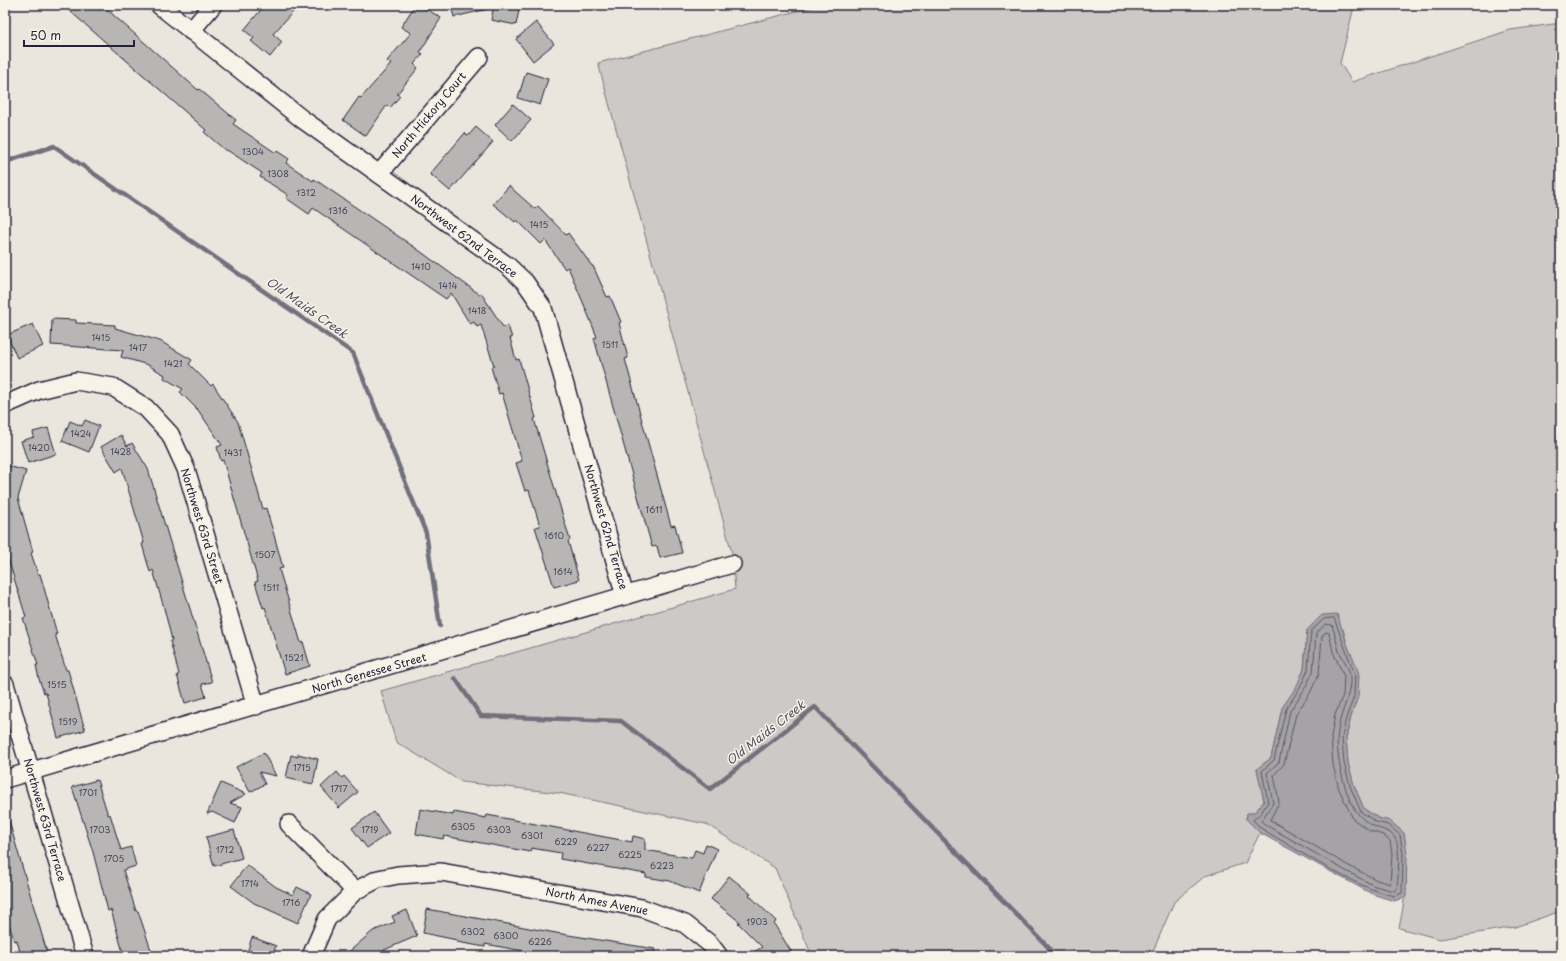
<svg xmlns="http://www.w3.org/2000/svg" width="1566" height="961" viewBox="0 0 1566 961" font-family="'Playpen Sans',sans-serif">
	<rect width="100%" height="100%" fill="#eae6de"/>
	<filter id="ink" filterUnits="userSpaceOnUse"><feTurbulence type="fractalNoise" baseFrequency=".025" numOctaves="2"/><feDisplacementMap in="SourceGraphic" scale="8" xChannelSelector="R" yChannelSelector="G"/><feConvolveMatrix kernelMatrix="1 2 1 2 8 2 1 2 1" color-interpolation-filters="sRGB"/></filter>
	<g filter="url(#ink)">
		<!-- green -->
		<path fill="#cdc9c6" stroke="#787680" d="M 820,5 L 1357,5 L 1354,7 L 1340,63 L 1352,82 L 1510,30 L 1561,23 L 1561,911 L 1515,927 L 1440,939 L 1399,928 C 1406,896 1409,866 1404,833 L 1390,821 L 1378,818 L 1364,809 L 1354,785 L 1348,763 L 1346,738 L 1352,714 L 1357,667 L 1348,647 L 1343,629 L 1307,630 L 1304,669 L 1297,686 L 1282,708 L 1271,758 L 1257,769 L 1264,801 L 1255,812 L 1247,814 L 1246,819 L 1260,833 L 1245,863 L 1205,876 L 1174,902 L 1151,956 L 812,956 L 775,868 L 706,824 L 559,793 L 462,782 L 396,742 L 381,691 L 735,589 L 732,553 L 598,63 Z"/>
		<!-- water -->
		<path fill="#a6a3a6" stroke="#716f7b" d="M 1337,614 L 1348,647 L 1357,667 L 1359,675 L 1358,697 L 1350,719 L 1346,738 L 1348,763 L 1354,785 L 1364,809 L 1378,818 L 1390,821 L 1404,833 L 1407,853 L 1406,897 L 1394,901 L 1372,894 L 1260,833 L 1246,819 L 1247,813 C 1256,814 1259,808 1264,801 L 1257,769 L 1271,758 L 1282,708 L 1297,686 L 1304,669 L 1307,630 L 1322,615 Z"/>
		<g fill="none" stroke-linecap="round" stroke-linejoin="round">
			<!-- shore -->
			<g stroke="#575666" stroke-width="1">
				<path d="M 1334,618 L 1355,675 L 1354,697 L 1346,718 L 1342,738 L 1344,763 L 1350,786 L 1361,812 L 1376,822 L 1388,825 L 1400,835 L 1403,854 L 1402,893 L 1394,896 C 1353,887 1300,851 1262,829 L 1253,820 L 1261,813 L 1268,802 L 1262,771 L 1274,760 L 1286,709 L 1300,688 L 1308,670 L 1311,631 L 1324,619 Z"/>
				<path d="M 1326,624 L 1332,625 C 1335,633 1336,642 1339,651 C 1343,659 1349,667 1350,676 C 1351,692 1345,703 1341,717 C 1334,740 1338,761 1344,783 C 1349,801 1356,818 1374,826 C 1381,830 1390,830 1395,838 C 1401,848 1398,877 1397,889 L 1394,891 L 1375,886 L 1346,871 L 1266,825 L 1261,821 L 1273,803 L 1267,773 L 1279,762 L 1290,711 L 1304,690 L 1313,672 L 1316,634 Z"/>
				<polygon points="1326,632 1329,633 1333,652 1344,676 1343,695 1335,715 1331,737 1333,765 1339,789 1353,819 1370,831 1383,835 1390,841 1392,854 1390,884 1377,880 1349,866 1270,820 1279,802 1274,775 1284,764 1296,714 1310,693 1319,674 1322,637"/>
			</g>
			<!-- stream -->
			<g stroke="#716f7b" stroke-width="4.5">
				<polyline points="5,162 54,146 353,353 426,533 440,626"/>
				<polyline points="455,678 481,716 621,721 710,789 815,707 1050,949 1044,956"/>
			</g>
		</g>
		<!-- building -->
		<g fill="#b8b6b5" stroke="#22223b">
			<polygon points="63,5 102,5 198,90 199,89 236,120 233,124 276,153 277,151 289,159 286,163 313,181 314,179 417,249 479,294 481,293 503,327 508,326 512,338 510,338 516,360 519,359 536,418 534,419 570,540 568,541 579,580 554,587 535,527 540,526 529,490 525,491 516,463 522,461 502,393 499,394 491,367 494,366 481,325 477,327 474,322 470,324 451,293 446,299 313,208 309,214 286,198 288,195 260,177 262,173 227,150 226,151 204,132 206,130"/>
			<polygon points="265,5 299,5 273,34 282,42 270,57 251,41 254,38 244,30"/>
			<polygon points="415,5 420,5 441,18 420,52 423,54 414,64 418,68 397,94 400,96 390,108 387,105 366,136 343,120 359,97 361,98 391,64 387,61 411,33 401,27"/>
			<polygon points="451,5 488,5 488,9 454,17"/>
			<polygon points="494,5 520,5 516,25 491,20"/>
			<polygon points="536,22 554,44 533,61 516,39"/>
			<polygon points="526,72 548,79 540,105 518,98"/>
			<polygon points="513,104 531,120 512,141 495,125"/>
			<polygon points="476,127 493,142 450,191 430,174 465,133 468,136"/>
			<polygon points="509,186 535,209 538,206 566,235 568,233 592,266 593,266 607,297 610,296 621,322 619,323 628,358 625,359 671,526 675,525 682,553 660,558 657,546 652,547 594,338 597,337 585,307 568,267 565,269 545,240 541,244 517,220 515,222 493,204"/>
			<polygon points="52,319 76,320 76,323 115,325 115,328 160,341 192,360 189,364 211,386 213,384 238,422 263,509 266,508 274,535 283,568 279,569 301,643 303,642 310,666 285,674 265,607 263,608 255,582 258,581 223,460 221,461 217,447 222,445 198,410 180,392 183,389 164,378 165,375 148,365 121,357 123,350 51,345"/>
			<polygon points="33,324 43,346 17,358 7,335"/>
			<polygon points="85,420 99,426 89,452 62,441 70,421 82,426"/>
			<polygon points="48,428 56,454 28,463 21,441 34,437 33,432"/>
			<polygon points="121,435 127,446 132,443 148,469 212,682 202,684 206,697 185,703 177,675 179,674 170,641 172,640 164,608 153,570 150,572 142,544 144,543 122,468 116,472 101,447"/>
			<polygon points="5,465 26,471 18,498 33,552 31,553 38,574 40,574 57,634 55,634 66,670 68,670 85,730 58,738 46,693 44,693 39,679 36,665 38,665 23,618 26,617 5,549"/>
			<polygon points="264,753 276,776 259,772 265,784 250,792 236,767"/>
			<polygon points="298,754 318,759 313,784 286,778 291,755 298,757"/>
			<polygon points="337,772 342,778 344,776 358,792 339,808 321,787"/>
			<polygon points="97,780 108,815 110,814 121,850 131,847 136,866 123,870 136,911 138,911 153,956 124,956 111,910 108,911 93,852 72,787"/>
			<polygon points="221,783 246,794 230,803 242,807 235,823 212,812 207,814"/>
			<polygon points="420,809 453,815 454,812 486,818 487,815 632,842 633,836 645,839 645,850 692,858 695,850 703,853 706,844 717,849 699,893 670,881 646,877 646,874 560,859 561,853 531,848 530,852 444,836 443,839 416,834"/>
			<polygon points="374,812 389,833 367,848 352,828"/>
			<polygon points="5,821 9,821 48,956 21,956 17,940 14,941 6,913 8,912 5,902"/>
			<polygon points="234,830 242,858 214,866 206,837"/>
			<polygon points="247,865 276,887 293,895 297,887 311,894 298,923 254,903 231,886"/>
			<polygon points="729,876 751,894 749,895 776,921 774,924 794,956 748,956 762,947 738,923 740,922 711,899"/>
			<polygon points="427,909 556,933 655,949 655,956 551,956 485,944 485,947 457,942 457,940 423,933"/>
			<polygon points="407,910 417,936 384,950 389,956 344,956 373,931 395,922 392,916"/>
			<polygon points="252,937 276,946 272,956 246,956"/>
		</g>
		<g fill="none" stroke-linecap="round" stroke-linejoin="round">
			<defs>
				<g id="street">
					<polyline points="159,5 302,119 508,266 525,282 543,308 625,596"/>
					<polyline points="191,31 213,5"/>
					<polyline points="379,174 479,57"/>
					<polyline points="5,405 39,390 76,381 113,387 146,408 170,434 186,469 256,706"/>
					<polyline points="5,684 85,956"/>
					<polyline points="5,779 732,564"/>
					<polyline points="289,824 355,891"/>
					<polyline points="311,956 327,919 355,891 378,879 398,875 441,872 642,908 685,924 710,944 719,956"/>
				</g>
			</defs>
			<!-- street casing -->
			<use href="#street" stroke="#22223b" stroke-width="20"/>
			<!-- street -->
			<use href="#street" stroke="#f7f3e8" stroke-width="17"/>
		</g>
	</g>
	<g text-anchor="middle" stroke-width="3" stroke-linejoin="round" paint-order="stroke">
		<!-- number labels -->
		<g font-size="9" fill="#48475a">
			<text x="253" y="155">1304</text>
			<text x="278" y="177">1308</text>
			<text x="306" y="196">1312</text>
			<text x="338" y="214">1316</text>
			<text x="539" y="228">1415</text>
			<text x="421" y="270">1410</text>
			<text x="448" y="289">1414</text>
			<text x="477" y="314">1418</text>
			<text x="101" y="341">1415</text>
			<text x="610" y="348">1511</text>
			<text x="138" y="351">1417</text>
			<text x="173" y="367">1421</text>
			<text x="81" y="437">1424</text>
			<text x="39" y="451">1420</text>
			<text x="121" y="455">1428</text>
			<text x="233" y="456">1431</text>
			<text x="654" y="513">1611</text>
			<text x="554" y="539">1610</text>
			<text x="265" y="558">1507</text>
			<text x="563" y="575">1614</text>
			<text x="271" y="591">1511</text>
			<text x="294" y="661">1521</text>
			<text x="57" y="688">1515</text>
			<text x="68" y="725">1519</text>
			<text x="302" y="771">1715</text>
			<text x="339" y="792">1717</text>
			<text x="88" y="796">1701</text>
			<text x="463" y="830">6305</text>
			<text x="100" y="833">1703</text>
			<text x="370" y="833">1719</text>
			<text x="499" y="833">6303</text>
			<text x="532" y="839">6301</text>
			<text x="566" y="845">6229</text>
			<text x="598" y="851">6227</text>
			<text x="225" y="853">1712</text>
			<text x="630" y="858">6225</text>
			<text x="114" y="862">1705</text>
			<text x="662" y="869">6223</text>
			<text x="250" y="887">1714</text>
			<text x="291" y="906">1716</text>
			<text x="757" y="925">1903</text>
			<text x="473" y="935">6302</text>
			<text x="506" y="939">6300</text>
			<text x="540" y="945">6226</text>
		</g>
		<!-- street labels -->
		<g font-size="11" fill="#22223b" stroke="#f7f3e8">
			<text transform="translate(429 115) rotate(-50)" y="4">North Hickory Court</text>
			<text transform="translate(464 236) rotate(37)" y="4">Northwest 62nd Terrace</text>
			<text transform="translate(202 526) rotate(73)" y="4">Northwest 63rd Street</text>
			<text transform="translate(606 527) rotate(74)" y="4">Northwest 62nd Terrace</text>
			<text transform="translate(369 673) rotate(-16)" y="4">North Genessee Street</text>
			<text transform="translate(45 820) rotate(74)" y="4">Northwest 63rd Terrace</text>
			<text transform="translate(597 901) rotate(11)" y="4">North Ames Avenue</text>
		</g>
		<!-- water labels -->
		<g font-size="12" font-style="italic" fill="#504f60" stroke="#f7f3e8">
			<text transform="translate(307 308) rotate(35)" y="4">Old Maids Creek</text>
			<text transform="translate(766 733) rotate(-38)" y="4">Old Maids Creek</text>
		</g>
	</g>
	<!-- margin -->
	<rect width="1566" height="961" fill="none" stroke="#f7f3e8" stroke-width="20"/>
	<rect x="10" y="10" width="1546" height="941" fill="none" stroke="#22223b" stroke-width="1.5" filter="url(#ink)"/>
	<!-- scale -->
	<path d="M24 40v6h110v-6" fill="none" stroke="#22223b" stroke-width="2"/>
	<text x="30" y="40" font-size="12" fill="#22223b" stroke="#f7f3e8" stroke-width="3" paint-order="stroke">50 m</text>
</svg>
